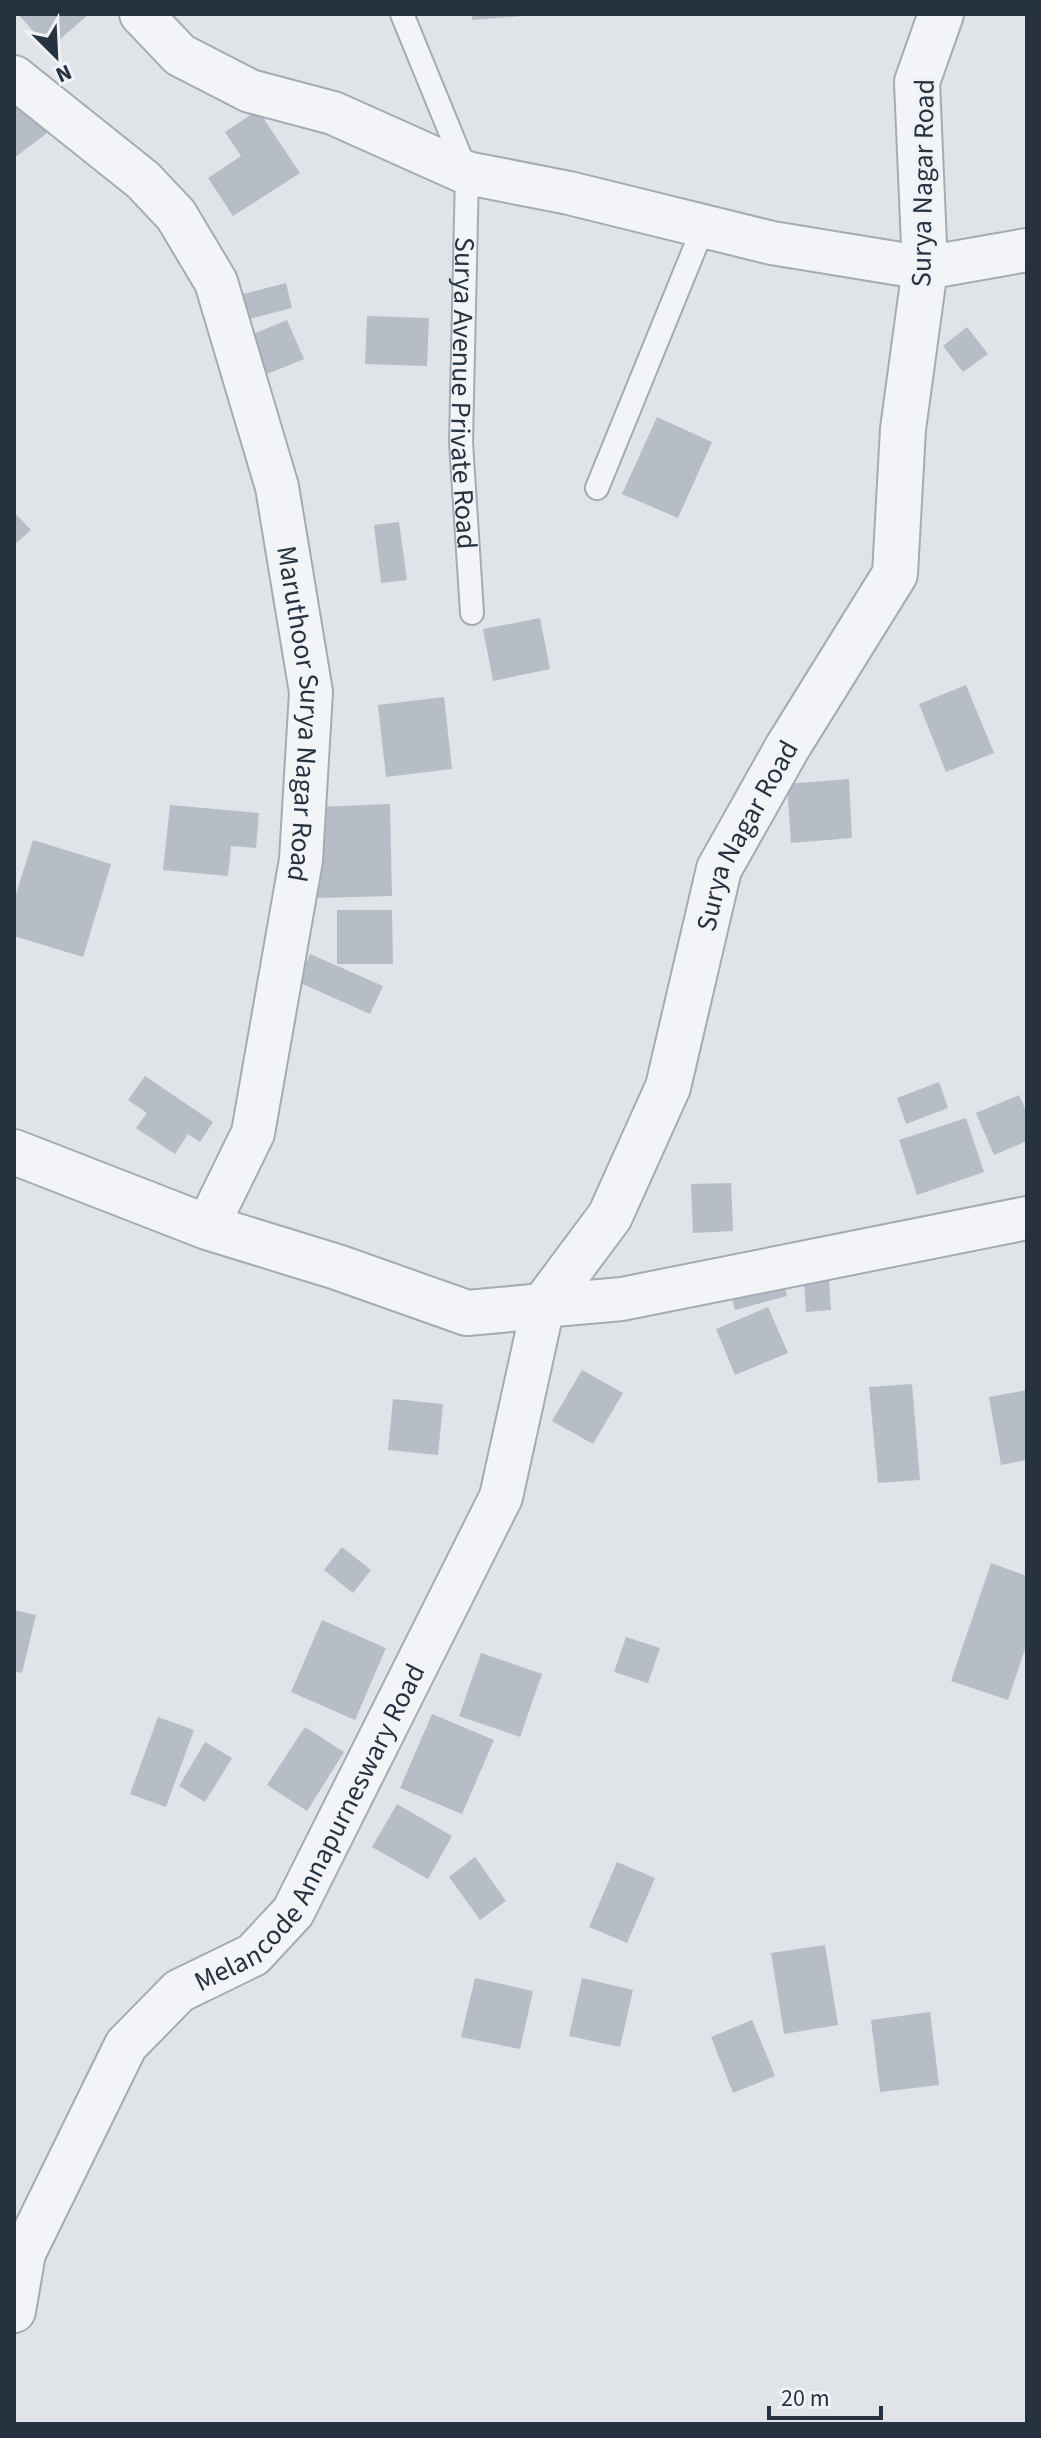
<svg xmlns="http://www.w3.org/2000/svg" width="1041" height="2438" viewBox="0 0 1041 2438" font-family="'Source Sans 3',sans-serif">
	<rect width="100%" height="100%" fill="#e0e4e9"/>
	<!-- building -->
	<g fill="#b6bdc6">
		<polygon points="18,14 89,14 49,49"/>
		<polygon points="472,14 524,14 524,16 472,20"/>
		<polygon points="14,101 51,130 14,158"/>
		<polygon points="258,110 300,173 233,216 208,178 241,156 225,132"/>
		<polygon points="286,283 292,308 241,321 235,296"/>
		<polygon points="367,316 429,318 427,366 365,364"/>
		<polygon points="287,320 304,359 260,377 244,338"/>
		<polygon points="967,327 988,354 963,372 943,346"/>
		<polygon points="657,417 712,442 678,518 622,494"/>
		<polygon points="14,512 31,530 14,545"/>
		<polygon points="399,522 407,580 381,583 374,525"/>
		<polygon points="540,618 550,669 493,681 483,629"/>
		<polygon points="966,685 994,753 946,772 919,704"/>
		<polygon points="444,697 452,769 386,777 378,705"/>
		<polygon points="849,779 852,838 791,843 787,784"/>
		<polygon points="390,804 392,896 318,898 316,807"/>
		<polygon points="170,805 259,813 256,848 231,846 228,876 163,870"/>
		<polygon points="33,840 111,864 83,957 14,936 14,900"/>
		<polygon points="337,910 392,910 393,964 337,964"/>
		<polygon points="310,954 383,986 370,1014 298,982"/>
		<polygon points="145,1076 213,1122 200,1142 188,1134 175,1154 136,1128 147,1113 128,1100"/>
		<polygon points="939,1082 948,1108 906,1124 897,1098"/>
		<polygon points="1019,1095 1027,1113 1027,1141 994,1155 976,1113"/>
		<polygon points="966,1118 984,1172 917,1195 899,1140"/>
		<polygon points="731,1183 733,1231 693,1233 691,1184"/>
		<polygon points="781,1273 787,1296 735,1310 729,1286"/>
		<polygon points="829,1280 831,1310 806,1312 804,1282"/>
		<polygon points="768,1307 788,1353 735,1375 716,1329"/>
		<polygon points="582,1370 623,1393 593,1444 552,1421"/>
		<polygon points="912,1384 920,1480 878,1483 869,1387"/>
		<polygon points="1027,1390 1027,1460 1001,1465 989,1397"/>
		<polygon points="393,1399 443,1404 438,1455 388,1450"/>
		<polygon points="342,1547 371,1570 353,1593 324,1570"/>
		<polygon points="991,1563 1027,1576 1027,1643 1008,1700 951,1681"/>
		<polygon points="14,1610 36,1615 22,1673 14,1671"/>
		<polygon points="322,1620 386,1648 355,1720 291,1692"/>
		<polygon points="626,1637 660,1648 648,1683 614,1672"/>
		<polygon points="481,1653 542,1674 520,1737 459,1716"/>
		<polygon points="432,1714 494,1740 462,1814 400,1788"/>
		<polygon points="158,1717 194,1730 166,1807 130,1794"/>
		<polygon points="305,1727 344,1752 307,1811 267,1785"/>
		<polygon points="205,1742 232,1758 205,1802 179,1786"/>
		<polygon points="397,1804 452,1836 428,1879 372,1847"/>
		<polygon points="475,1857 506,1901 480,1920 449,1877"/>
		<polygon points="617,1862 655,1878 627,1943 589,1927"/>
		<polygon points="825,1945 838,2025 784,2034 771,1953"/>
		<polygon points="475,1978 533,1991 520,2049 461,2037"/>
		<polygon points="582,1978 633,1990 620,2047 569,2036"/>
		<polygon points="930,2012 939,2085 880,2092 871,2020"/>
		<polygon points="752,2020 775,2076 733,2093 711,2037"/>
	</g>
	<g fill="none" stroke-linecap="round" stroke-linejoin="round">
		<defs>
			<g id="service">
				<path id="s1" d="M 402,14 L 467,173 L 461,442 L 472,613"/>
				<polyline points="597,488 703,228"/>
			</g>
			<g id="minor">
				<polyline points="141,14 180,55 250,91 333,113 467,173 569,193 772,243 925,268 1027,250"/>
				<path id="s2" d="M 14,77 L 143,180 L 176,215 L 216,282 L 277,487 L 311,692 L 301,860 L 253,1133 L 207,1227"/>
				<path id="s3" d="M 14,2311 L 24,2253 L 126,2045 L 179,1991 L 253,1955 L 293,1912 L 501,1497 L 543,1306 L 622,1299 L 1027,1218"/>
			</g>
			<g id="tertiary">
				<path id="s4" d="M 14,1152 L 207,1227 L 337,1267 L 467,1313 L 543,1306 L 610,1216 L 668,1087 L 719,869 L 787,748 L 895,574 L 903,429 L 925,268 L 917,82 L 941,14"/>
			</g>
		</defs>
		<!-- service casing -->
		<use href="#service" stroke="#a5abb3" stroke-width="26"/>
		<!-- minor casing -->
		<use href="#minor" stroke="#a5abb3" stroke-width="46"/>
		<!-- tertiary casing -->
		<use href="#tertiary" stroke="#a5abb3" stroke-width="48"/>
		<!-- service -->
		<use href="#service" stroke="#f2f4f7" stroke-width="22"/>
		<!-- minor -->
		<use href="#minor" stroke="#f2f4f7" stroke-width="42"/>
		<!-- tertiary -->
		<use href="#tertiary" stroke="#f2f4f7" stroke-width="44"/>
	</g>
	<g text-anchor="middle" stroke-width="6" stroke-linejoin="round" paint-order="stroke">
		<!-- street labels -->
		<g font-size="28" fill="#273241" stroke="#eff3f7">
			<text transform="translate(922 183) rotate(-89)" y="10">Surya Nagar Road</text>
			<text dy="10" stroke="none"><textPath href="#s1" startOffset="392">Surya Avenue Private Road</textPath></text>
			<text dy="10" stroke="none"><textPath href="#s2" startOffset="734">Maruthoor Surya Nagar Road</textPath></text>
			<text dy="10" stroke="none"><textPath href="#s4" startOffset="1076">Surya Nagar Road</textPath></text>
			<text dy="10" stroke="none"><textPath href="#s3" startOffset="584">Melancode Annapurneswary Road</textPath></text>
		</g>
	</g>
	<!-- border -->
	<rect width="1041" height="2438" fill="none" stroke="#273241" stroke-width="32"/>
	<!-- north arrow -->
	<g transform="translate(56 56) rotate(156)" stroke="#eff3f7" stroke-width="6" paint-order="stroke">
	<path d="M0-6L14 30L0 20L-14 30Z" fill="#273241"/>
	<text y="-12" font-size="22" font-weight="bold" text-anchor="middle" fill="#273241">N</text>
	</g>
	<!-- scale -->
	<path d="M769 2406v12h112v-12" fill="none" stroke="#273241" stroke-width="4"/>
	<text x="781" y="2406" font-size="24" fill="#273241" stroke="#eff3f7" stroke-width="6" paint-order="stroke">20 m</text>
</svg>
